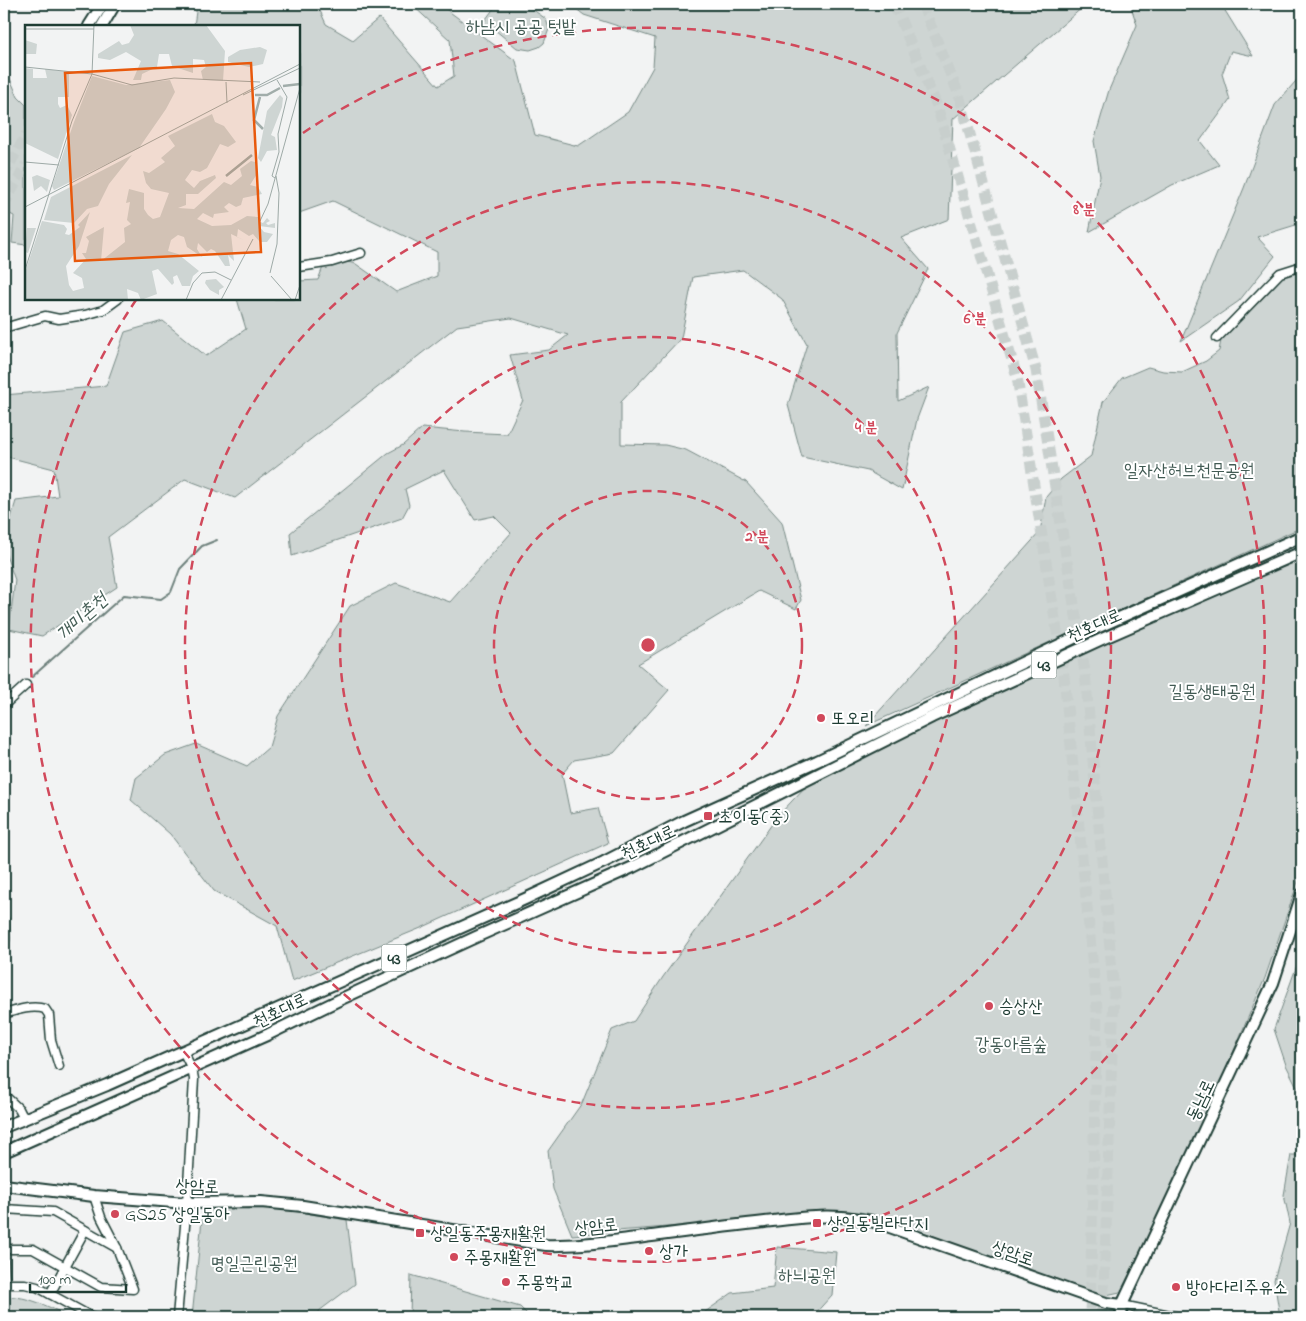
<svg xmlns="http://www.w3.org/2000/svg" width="1306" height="1321" viewBox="0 0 1306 1321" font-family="'Indie Flower','Poor Story',sans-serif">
	<rect width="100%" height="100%" fill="#f2f3f3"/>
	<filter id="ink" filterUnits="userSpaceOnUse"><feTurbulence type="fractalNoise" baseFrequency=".02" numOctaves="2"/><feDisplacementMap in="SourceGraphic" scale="10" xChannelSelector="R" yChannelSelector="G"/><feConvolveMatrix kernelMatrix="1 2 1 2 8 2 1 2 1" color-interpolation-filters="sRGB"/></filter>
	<g filter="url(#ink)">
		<!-- green -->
		<g fill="#ced5d3" stroke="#768984">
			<polygon points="197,4 317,4 326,24 353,40 379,18 438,86 454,76 450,40 411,4 439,4 516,61 535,135 578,146 628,112 653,67 655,38 584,15 570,4 1097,4 1083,7 953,119 949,219 901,238 928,269 897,333 898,401 929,387 917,419 902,490 868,471 802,457 788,405 807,344 782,299 743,270 693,277 681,338 621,402 621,444 665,445 686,450 746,482 782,522 801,600 796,609 759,591 638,664 669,690 614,753 574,760 562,774 570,813 598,808 608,843 421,928 292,981 277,926 214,891 170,834 131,800 136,778 165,755 196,744 247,766 269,747 278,716 350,606 396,583 450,602 511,533 494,516 475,520 444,470 405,489 409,505 402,518 292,556 290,533 388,453 403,445 422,428 465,432 507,434 523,400 510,355 549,350 568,335 511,318 457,326 235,498 185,479 108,537 117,587 42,636 9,629 15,580 4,550 4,541 16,501 58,496 54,469 4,456 4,395 106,386 125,332 163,321 206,356 246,329 237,299 299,299 299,281 318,280 327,257 356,264 396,292 437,276 437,252 333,201 299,213 299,26 194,26"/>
			<polygon points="497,4 525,4 546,19 549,29 544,43 539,47 530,50 517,48 495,30 483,23"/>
			<polygon points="1130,4 1248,4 1224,9 1253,56 1231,51 1222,74 1230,100 1200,141 1219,165 1172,185 1089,232 1100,176 1094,141 1109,90 1137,25"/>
			<polygon points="4,65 18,97 26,105 26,245 12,243 14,216 4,211"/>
			<polygon points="1302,74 1302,223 1257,237 1275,256 1239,301 1181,341 1244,188 1275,105"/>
			<polygon points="1302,271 1302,527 866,726 1040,532 1046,497 1061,479 1091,456 1103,402 1122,378 1148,367 1163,371 1182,372 1206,361 1219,351 1221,340 1282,276"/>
			<path d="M 1302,557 L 1302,870 L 1265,978 L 1217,1090 L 1144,1247 L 1120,1292 L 1106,1295 L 1080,1290 L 1015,1267 L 886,1218 C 834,1201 777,1217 724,1222 C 673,1227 623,1230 572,1235 L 553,1189 L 548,1151 L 582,1103 L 612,1030 L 634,1021 L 663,977 L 777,817 L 821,770 L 1075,651 Z"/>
			<polygon points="1302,951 1302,1097 1286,1065 1274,1029"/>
			<polygon points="1291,1155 1302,1155 1302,1317 1280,1317 1274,1280 1290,1223 1284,1195"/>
			<polygon points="207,1207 269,1207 347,1220 355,1284 319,1311 320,1317 192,1317 203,1210"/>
			<polygon points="777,1247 836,1252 832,1295 812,1317 698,1317 732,1293 773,1288"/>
			<polygon points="411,1275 520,1307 530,1317 410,1317"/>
			<path d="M 4,1296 C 32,1297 46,1306 71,1317 L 4,1317 Z"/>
		</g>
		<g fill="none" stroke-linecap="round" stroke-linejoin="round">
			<!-- stream -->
			<polyline stroke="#6d807b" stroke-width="2" points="32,677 124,595 161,599 171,592 180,569 202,546 217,540"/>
			<!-- major-tunnel -->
			<g stroke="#c8cfcd" stroke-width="10" stroke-dasharray="10 5" stroke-linecap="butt">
				<polyline points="4,176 26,134"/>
				<polyline points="4,206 26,164"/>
			</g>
			<!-- highway-tunnel -->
			<g stroke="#c8cfcd" stroke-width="11" stroke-dasharray="11 5.5" stroke-linecap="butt">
				<polyline points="894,4 937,106 1017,377 1064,676 1097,1008 1090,1317"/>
				<polyline points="922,4 959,95 1036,370 1085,672 1114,993 1104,1290 1101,1317"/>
			</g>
			<defs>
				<g id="minor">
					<polyline points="299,267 332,262 361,253"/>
					<polyline points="4,328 45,316 59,319 85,315 103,310 118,299"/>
					<polyline points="1217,338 1280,273 1302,266"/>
					<polyline points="4,705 26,685"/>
					<polyline points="4,920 5,939 4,946"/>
					<path d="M 4,1014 C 17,1010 32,1005 45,1009 L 49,1015 L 51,1040 L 59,1066"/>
					<polyline points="4,1095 19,1109 24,1119"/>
					<polyline points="4,1209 53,1212 117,1248"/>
					<polyline points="4,1249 33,1249 101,1287 133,1289 117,1248 101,1217 94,1196"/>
					<polyline points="4,1260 5,1284"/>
					<polyline points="4,1284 25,1284 37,1287 92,1317"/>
					<polyline points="50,1294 85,1230"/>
					<polyline points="1122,1305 1179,1317"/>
					<polyline points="177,1317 187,1203 194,1079 192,1069 183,1051"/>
				</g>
				<g id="major">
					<polyline points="89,26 103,4"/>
					<polyline points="102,26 115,4"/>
					<polyline points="4,1127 107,1085 525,899 604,862 684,821 817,761 1072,639 1302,536"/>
					<polyline points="4,1152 269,1034 339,1000 476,937 633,867 932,717 1102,639 1302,552"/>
					<path d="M 4,1185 L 94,1196 L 187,1203 L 261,1202 L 303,1206 L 546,1245 C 571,1246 596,1243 621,1240 C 669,1234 717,1227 765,1222 C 806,1217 841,1212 881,1224 L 1106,1303 L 1122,1305"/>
					<polyline points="1121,1317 1122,1305 1273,983 1302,894"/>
				</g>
			</defs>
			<!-- minor casing -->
			<use href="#minor" stroke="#1f3d34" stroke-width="11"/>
			<!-- major casing -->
			<use href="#major" stroke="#1f3d34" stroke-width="14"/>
			<!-- minor -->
			<use href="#minor" stroke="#fff" stroke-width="8"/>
			<!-- major -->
			<use href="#major" stroke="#fff" stroke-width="10"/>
		</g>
	</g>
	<!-- distance rings -->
	<g fill="none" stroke="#d1495b" stroke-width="2.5" stroke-dasharray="9 6">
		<circle cx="648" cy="645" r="154"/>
		<circle cx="648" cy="645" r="308"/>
		<circle cx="648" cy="645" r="463"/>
		<path d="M303 133A617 617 0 1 1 136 300"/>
	</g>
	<!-- markers -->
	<g fill="#d1495b" stroke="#fff" stroke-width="2">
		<circle cx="821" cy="718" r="5"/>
		<rect x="703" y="811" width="10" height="10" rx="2.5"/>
		<circle cx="989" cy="1006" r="5"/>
		<circle cx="115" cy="1214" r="5"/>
		<rect x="812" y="1218" width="10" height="10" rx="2.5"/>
		<rect x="415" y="1228" width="10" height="10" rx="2.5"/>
		<circle cx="649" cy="1251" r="5"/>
		<circle cx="454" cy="1257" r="5"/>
		<circle cx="506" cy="1282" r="5"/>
		<circle cx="1176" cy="1287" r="5"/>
	</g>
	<g text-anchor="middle" stroke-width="4" stroke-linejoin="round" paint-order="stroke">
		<!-- shield labels -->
		<g fill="#fff" stroke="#627771" stroke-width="1">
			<rect x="1031.5" y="651.5" width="25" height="27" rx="4"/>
			<rect x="381.5" y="944.5" width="25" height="27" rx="4"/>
		</g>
		<g font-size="16" font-weight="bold" fill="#1f3d34">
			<text x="1044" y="671">43</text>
			<text x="394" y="964">43</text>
		</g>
		<!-- park labels -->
		<g font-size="18" fill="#425b54" stroke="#fff">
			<text x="521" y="32">하남시 공공 텃밭</text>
			<text x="1189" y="476">일자산허브천문공원</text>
			<text x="1212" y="697">길동생태공원</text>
			<text x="1011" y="1050">강동아름숲</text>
			<text x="254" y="1269">명일근린공원</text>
			<text x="807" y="1281">하늬공원</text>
		</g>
		<!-- street labels -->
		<g font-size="18" fill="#1f3d34" stroke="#fff">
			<text transform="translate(1094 625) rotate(-24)" y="6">천호대로</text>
			<text transform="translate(648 842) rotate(-26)" y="6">천호대로</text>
			<text transform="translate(280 1010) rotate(-26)" y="6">천호대로</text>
			<text transform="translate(1200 1100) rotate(-65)" y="6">동남로</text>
			<text transform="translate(197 1186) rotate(1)" y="6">상암로</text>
			<text transform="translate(596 1226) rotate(-6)" y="6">상암로</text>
			<text transform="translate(1013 1253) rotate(19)" y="6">상암로</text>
		</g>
		<!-- poi labels -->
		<g font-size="18" fill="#1f3d34" stroke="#fff" text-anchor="start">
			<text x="831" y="724">또오리</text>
			<text x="718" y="822">초이동(중)</text>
			<text x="999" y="1012">승상산</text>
			<text x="125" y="1220">GS25 상일동아</text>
			<text x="827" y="1229">상일동빌라단지</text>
			<text x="430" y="1239">상일동주몽재활원</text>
			<text x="659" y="1257">상가</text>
			<text x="464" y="1263">주몽재활원</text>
			<text x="516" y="1288">주몽학교</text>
			<text x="1186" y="1293">방아다리주유소</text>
		</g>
		<!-- water labels -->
		<g font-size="19" font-style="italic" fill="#465f57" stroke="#fff">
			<text transform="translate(81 616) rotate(-42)" y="7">개미촌천</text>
		</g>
	</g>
	<!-- overview -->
	<g transform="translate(25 25)">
		<rect width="275" height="275" fill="#f2f3f3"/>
		<path d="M 105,0 L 181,0 L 200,26 L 198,56 L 178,55 L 176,46 L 181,42 L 179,35 L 168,34 L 168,48 L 147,41 L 144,29 L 134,29 L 132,42 L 117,49 L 116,55 L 108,55 L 116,36 L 101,27 L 85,35 L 73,33 L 73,29 L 94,16 L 97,20 L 104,18 L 109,10 ZM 0,15 L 12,19 L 11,29 L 1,29 ZM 235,22 L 242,25 L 238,39 L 224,42 L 203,37 L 203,32 L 215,25 ZM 0,43 L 8,44 L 8,53 L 22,53 L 20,44 L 44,47 L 44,72 L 33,72 L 33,79 L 35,83 L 42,80 L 47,90 L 33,134 L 0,118 ZM 67,51 L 101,60 L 145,55 L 150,67 L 141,84 L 114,123 L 29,165 L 27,161 L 49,97 ZM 255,70 L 258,73 L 257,82 L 246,110 L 250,112 L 252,125 L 242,126 L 236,137 L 233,133 L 242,86 ZM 187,89 L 190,97 L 199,101 L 211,117 L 203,122 L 195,119 L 182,143 L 175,147 L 167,145 L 160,155 L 169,163 L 175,156 L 190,150 L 191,153 L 173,169 L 161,169 L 161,180 L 153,183 L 169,184 L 199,157 L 206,160 L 217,151 L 215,144 L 226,136 L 230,137 L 232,149 L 225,160 L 233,162 L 237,169 L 218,173 L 216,180 L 211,182 L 204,178 L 199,182 L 204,187 L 189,189 L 188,193 L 178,188 L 172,194 L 187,201 L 206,200 L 222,191 L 233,192 L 233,196 L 238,198 L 242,193 L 245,196 L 241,198 L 243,200 L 250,198 L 250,203 L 234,201 L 239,207 L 248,209 L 242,217 L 235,217 L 228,209 L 224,211 L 213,204 L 212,212 L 221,216 L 206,209 L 209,236 L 203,230 L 205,241 L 200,241 L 190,226 L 186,224 L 182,227 L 173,218 L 172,224 L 177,232 L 162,222 L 159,212 L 153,210 L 146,215 L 143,226 L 153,229 L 174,246 L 168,251 L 165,261 L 157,261 L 152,250 L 148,252 L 149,258 L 147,260 L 133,244 L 127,246 L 132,269 L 116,275 L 113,268 L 102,264 L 103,275 L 0,275 L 0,247 L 17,196 L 39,200 L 42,204 L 40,209 L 44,210 L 55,202 L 53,200 L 65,187 L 54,221 L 41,241 L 44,260 L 48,266 L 59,263 L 57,253 L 48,248 L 61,234 L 57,228 L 61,228 L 64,216 L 61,212 L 79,202 L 76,236 L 100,217 L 99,203 L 106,199 L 102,195 L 105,177 L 101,178 L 104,164 L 119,168 L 119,184 L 123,190 L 128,194 L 135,192 L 144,168 L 126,164 L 121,158 L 118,146 L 124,148 L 140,137 L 136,133 L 150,121 L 143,111 ZM 107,130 L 84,159 L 73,181 L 62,184 L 49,198 L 19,195 L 26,172 ZM 12,150 L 25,155 L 22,167 L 16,161 L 9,166 L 7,152 ZM 2,203 L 11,203 L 3,228 L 0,227 ZM 191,254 L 199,262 L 194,265 L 194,270 L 185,265 L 180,258 L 181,255 Z" fill="#ced5d3"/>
		<path fill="none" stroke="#a1adaa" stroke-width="2.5" d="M 258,61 L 275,59M 230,70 L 242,70 L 255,63M 235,72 L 229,95 L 238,104M 201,151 L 227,130"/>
		<path fill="none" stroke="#9eaaa7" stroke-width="1" d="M 0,4 L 69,4M 0,42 L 67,49M 67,49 L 107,60 L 149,53 L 235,57M 201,57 L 202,78M 218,70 L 275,43M 0,137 L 34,140M 250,153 L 247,151 L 254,127 L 253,109 L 262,72 L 252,55M 0,182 L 275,39M 235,196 L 243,179 L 275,63M 0,245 L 47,96 L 67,49 L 69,0M 245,248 L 252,219 L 254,168 L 251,151M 246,251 L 267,275M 161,275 L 168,258 L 177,248 L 190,247 L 206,255M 196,275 L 228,214M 270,275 L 275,260"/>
		<path fill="#e8590c" fill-opacity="0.15" stroke="#e8590c" stroke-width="2.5" d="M 226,38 L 236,227 L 50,236 L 40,48 Z"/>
		<rect width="275" height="275" fill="none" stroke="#1f3d34" stroke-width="2.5"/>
	</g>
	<circle cx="648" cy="645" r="8" fill="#d1495b" stroke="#fff" stroke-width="2.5"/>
	<g font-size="15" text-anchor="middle" font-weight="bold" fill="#d1495b" stroke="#fff" stroke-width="4" stroke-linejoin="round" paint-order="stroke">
		<text x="1084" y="214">8 분</text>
		<text x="975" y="323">6 분</text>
		<text x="866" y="432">4 분</text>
		<text x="757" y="541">2 분</text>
	</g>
	<!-- margin -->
	<rect width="1306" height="1321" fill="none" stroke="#fff" stroke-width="20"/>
	<rect x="10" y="10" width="1286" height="1301" fill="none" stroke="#1f3d34" stroke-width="2" filter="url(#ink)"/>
	<!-- scale -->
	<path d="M30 1284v8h96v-8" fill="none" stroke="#1f3d34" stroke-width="2.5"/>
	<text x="38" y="1284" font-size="15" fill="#1f3d34" stroke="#ffffff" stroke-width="4" paint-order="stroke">100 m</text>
</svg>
